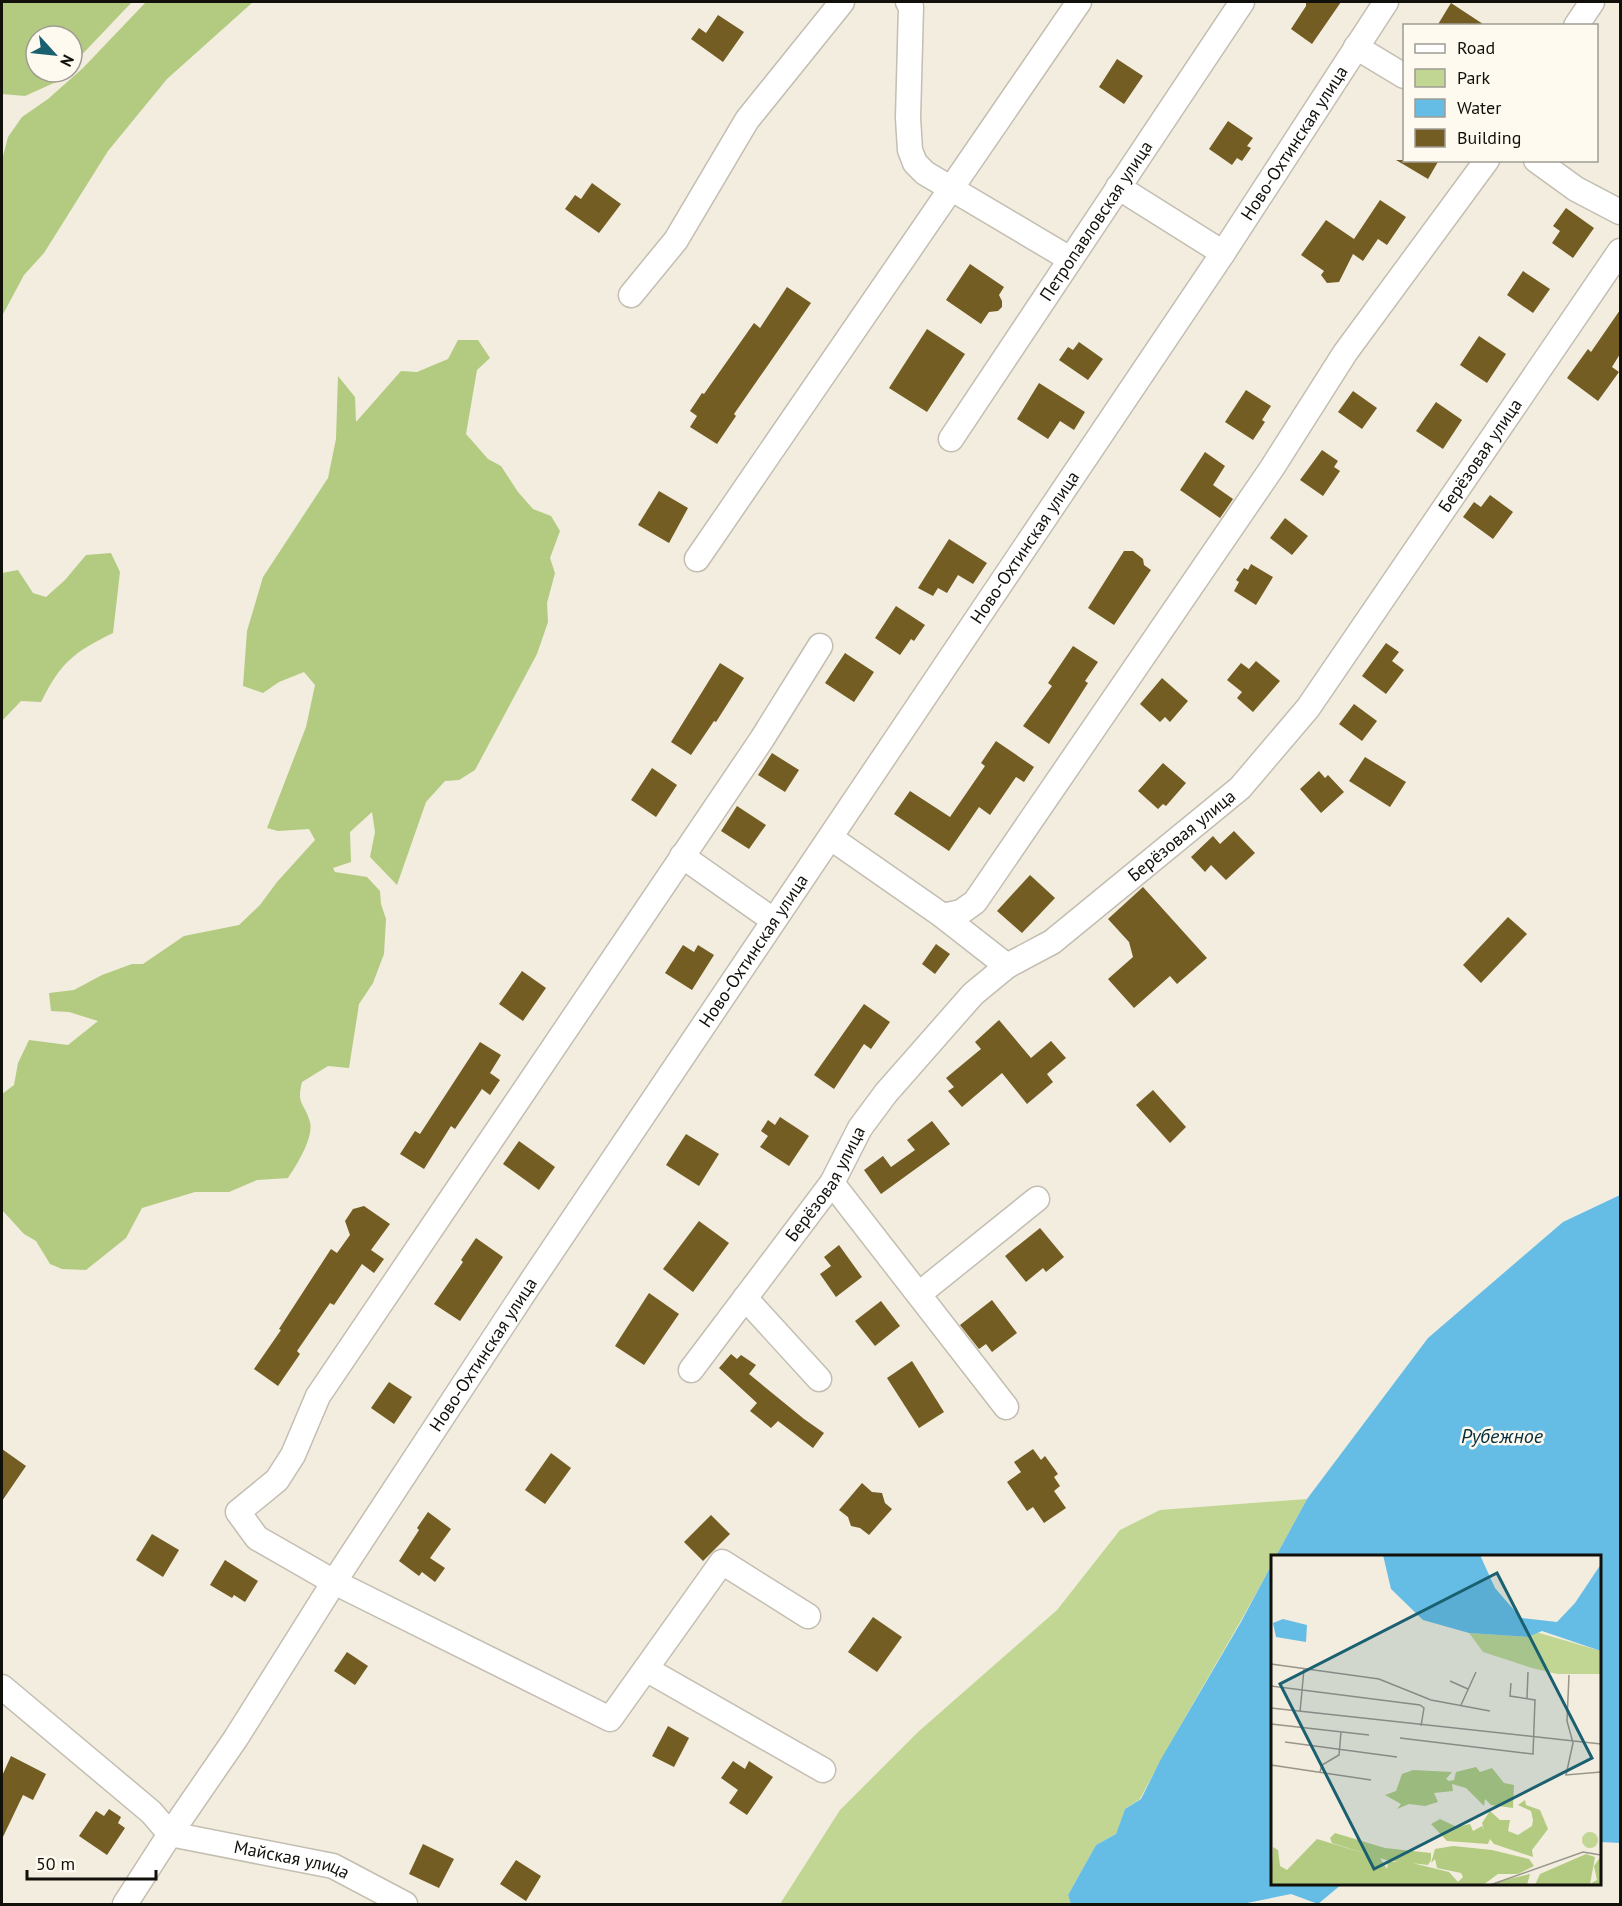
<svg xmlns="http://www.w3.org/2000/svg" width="1622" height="1906" viewBox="0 0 1622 1906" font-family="'PT Sans',sans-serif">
	<rect width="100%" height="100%" fill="#f2eddf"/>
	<!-- green -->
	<path fill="#c0d692" d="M 1307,1499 L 1276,1556 L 1272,1556 L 1272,1564 C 1230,1643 1182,1719 1140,1799 L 1125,1809 L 1116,1834 L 1096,1845 L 1068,1895 L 1071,1904 L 780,1904 L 840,1810 L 918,1732 L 1057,1610 L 1120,1530 L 1160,1510 Z"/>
	<!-- forest -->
	<g fill="#b2cb80">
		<polygon points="2,2 132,2 72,65 72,36 36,36 36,72 65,72 56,82 25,96 2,94"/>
		<polygon points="146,2 253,2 167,79 108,151 44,253 24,275 2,316 2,160 8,137 22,117 48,99 83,68"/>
		<path d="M 458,340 L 478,340 L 490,358 L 477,370 L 466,434 L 488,459 L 501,466 L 518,492 L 533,509 L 551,516 L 560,531 L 550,558 L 555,573 L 547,603 L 548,622 L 537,654 L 475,770 L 459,780 L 445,781 L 426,802 L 397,885 L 370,857 L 375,832 L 372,812 L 350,832 L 351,862 L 333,868 L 335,872 L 367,877 L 380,891 L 381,904 L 386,919 L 384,954 L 373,983 L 359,1004 L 349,1068 L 328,1066 L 302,1082 C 296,1105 305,1103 310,1122 C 314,1138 296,1166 288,1178 L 257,1180 L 229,1192 L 195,1192 L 142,1208 L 126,1238 L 86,1270 L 62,1269 L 50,1264 L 36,1241 L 24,1234 L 2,1210 L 2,1094 L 14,1085 L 18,1063 L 29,1040 L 68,1045 L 98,1021 L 69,1012 L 51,1011 L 49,993 L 74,990 L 102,975 L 132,964 L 143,964 L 184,936 L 239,925 L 260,905 L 277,882 L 315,840 L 309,829 L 278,831 L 267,828 L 306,727 L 315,685 L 304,672 L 279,682 L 263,693 L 243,686 L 247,631 L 263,577 L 328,478 L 336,439 L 338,376 L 355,397 L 356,422 L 401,371 L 417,372 L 448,359 Z"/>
		<path d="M 111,553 L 120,572 L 113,633 C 73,653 62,661 41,702 L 21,701 L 2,721 L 2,573 L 18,570 L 33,593 L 46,597 L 65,580 L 86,555 Z"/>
	</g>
	<!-- water -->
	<g fill="#65bde5">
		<polygon points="1620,1195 1620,1843 1600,1842 1600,1556 1276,1556 1307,1499 1428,1338 1563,1222"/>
		<polygon points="1272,1564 1272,1884 1342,1884 1318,1904 1291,1894 1242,1904 1071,1904 1068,1895 1096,1845 1116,1834 1125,1809 1141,1799 1161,1759 1241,1622"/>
	</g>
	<!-- building -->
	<g fill="#735d22">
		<polygon points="1306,2 1341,2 1312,44 1291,29 1306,6"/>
		<polygon points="1451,3 1486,26 1437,26"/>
		<polygon points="718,15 744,32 723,62 691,39 699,28 706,33"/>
		<polygon points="1117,59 1143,76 1124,104 1099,87"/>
		<polygon points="1228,121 1253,138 1247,146 1251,148 1242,161 1237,158 1232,165 1209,149"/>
		<polygon points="1396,160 1439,160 1428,179"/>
		<polygon points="592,183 621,204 599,233 565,209 575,195 581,199"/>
		<polygon points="1380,200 1406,217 1387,245 1378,239 1363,261 1353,254 1339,282 1327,283 1321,275 1324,271 1301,255 1326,220 1354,239"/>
		<polygon points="1566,208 1594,228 1573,258 1552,243 1560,231 1553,226"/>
		<polygon points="970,264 1004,287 999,295 1002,301 1002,307 998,311 989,312 981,324 946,300"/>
		<polygon points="1523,271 1550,289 1533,313 1507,295"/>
		<polygon points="787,287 811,303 734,414 736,416 717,444 690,427 697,416 690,411 702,393 704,394 754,323 760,328"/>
		<polygon points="1620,310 1620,354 1612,367 1619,372 1598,401 1567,378 1588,349 1591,352"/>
		<polygon points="927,329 965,354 927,412 889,388"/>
		<polygon points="1479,336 1506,354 1487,383 1460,365"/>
		<polygon points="1079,342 1103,359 1088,380 1059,360 1068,347 1073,350"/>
		<polygon points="1039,383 1085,412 1074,430 1060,421 1048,439 1017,419"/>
		<polygon points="1246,390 1271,406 1262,420 1265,422 1253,440 1225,422"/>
		<polygon points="1353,391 1377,408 1362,429 1338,412"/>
		<polygon points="1436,402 1462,420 1443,449 1416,431"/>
		<polygon points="1322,450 1338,461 1334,467 1340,471 1323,496 1300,480"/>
		<polygon points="1205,452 1225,466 1213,485 1233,499 1220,518 1180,490"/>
		<polygon points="659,491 688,508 669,543 638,525"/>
		<polygon points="1490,495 1513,512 1493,539 1463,517 1474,502 1481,507"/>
		<polygon points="1285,518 1308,536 1292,555 1270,538"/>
		<polygon points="949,539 987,563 973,584 958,575 947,593 938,588 933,596 918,588"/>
		<polygon points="1124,551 1133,551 1143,559 1144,565 1151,570 1114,625 1088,608"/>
		<polygon points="1251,564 1273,577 1256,605 1234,591 1239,582 1236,580 1244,568 1248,570"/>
		<polygon points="896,606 925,625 914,641 911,639 900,655 875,638"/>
		<polygon points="1386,643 1399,652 1392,661 1404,670 1386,694 1362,676"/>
		<polygon points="1073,646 1098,662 1085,681 1088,683 1049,744 1023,726 1052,686 1048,683"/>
		<polygon points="845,653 874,672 854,702 825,683"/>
		<polygon points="1256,661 1280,681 1253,712 1237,698 1242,692 1227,680 1241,663 1249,669"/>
		<polygon points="720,663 744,678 716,722 714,721 691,755 671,742"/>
		<polygon points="1162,678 1188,701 1170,722 1165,717 1160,722 1140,704"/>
		<polygon points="1354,704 1377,721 1362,741 1339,724"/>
		<polygon points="996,741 1034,767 1024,782 1016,777 990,815 979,807 949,851 894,814 910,791 950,817 985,766 981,763"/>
		<polygon points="772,753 799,770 785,792 758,775"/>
		<polygon points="1365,757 1406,782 1390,807 1349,781"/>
		<polygon points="1163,763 1186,783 1166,806 1163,804 1158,809 1138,791"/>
		<polygon points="652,768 677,785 656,817 631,800"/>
		<polygon points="1319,771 1325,778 1328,775 1344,792 1321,813 1300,789"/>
		<polygon points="737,806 766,825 749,849 721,831"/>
		<polygon points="1234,831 1255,853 1226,880 1211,865 1205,872 1191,857 1213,836 1220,844"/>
		<polygon points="1030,875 1055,898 1022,933 997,911"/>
		<polygon points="1143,887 1207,958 1177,984 1170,976 1134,1008 1108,979 1133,957 1129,942 1108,919"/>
		<polygon points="1508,917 1527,934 1481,983 1463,965"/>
		<polygon points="936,944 950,954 935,974 922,964"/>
		<polygon points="683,945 694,952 698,945 714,955 692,990 665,973"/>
		<polygon points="522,971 546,988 523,1021 499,1004"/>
		<polygon points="864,1004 890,1022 871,1049 864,1044 834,1089 814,1075"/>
		<polygon points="999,1020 1031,1058 1051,1041 1066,1058 1047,1074 1053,1082 1027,1104 1002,1073 962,1107 948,1091 954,1087 946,1078 981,1049 975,1042"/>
		<polygon points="480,1042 501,1055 490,1073 500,1080 490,1095 482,1089 455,1129 451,1126 424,1169 400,1154 415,1131 420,1134"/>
		<polygon points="1153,1090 1186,1127 1170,1143 1136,1105"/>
		<polygon points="780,1117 809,1136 789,1166 760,1147 768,1136 761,1131 768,1120 775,1125"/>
		<polygon points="932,1121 950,1144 881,1194 864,1170 883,1156 891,1167 915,1150 907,1140"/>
		<polygon points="686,1134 719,1154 699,1186 666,1165"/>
		<polygon points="519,1141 555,1167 539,1190 503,1164"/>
		<polygon points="364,1206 390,1224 371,1250 384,1259 374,1273 362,1264 334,1305 330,1303 297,1351 300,1354 278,1386 254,1369 281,1330 279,1329 331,1249 337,1253 350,1235 345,1221 353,1209"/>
		<polygon points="699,1221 729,1243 693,1292 663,1269"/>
		<polygon points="1040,1228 1064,1257 1046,1272 1043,1268 1026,1282 1005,1256"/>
		<polygon points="476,1238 503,1257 460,1321 434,1304 463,1262 461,1260"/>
		<polygon points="839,1245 862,1277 836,1297 820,1274 831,1266 824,1257"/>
		<polygon points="649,1293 679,1314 644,1365 615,1346"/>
		<polygon points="992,1300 1017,1333 992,1352 986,1344 979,1349 960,1325"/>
		<polygon points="881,1301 900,1326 875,1346 855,1321"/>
		<polygon points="731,1354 737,1359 741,1355 756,1365 749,1374 804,1419 824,1433 813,1448 778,1421 771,1428 750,1411 757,1403 719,1368"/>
		<polygon points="912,1361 944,1412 919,1428 887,1378"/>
		<polygon points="389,1382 412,1397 394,1424 371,1408"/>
		<polygon points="2,1449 26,1466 2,1501"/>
		<polygon points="1033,1449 1041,1460 1045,1456 1058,1474 1054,1477 1060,1486 1054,1491 1066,1508 1044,1523 1033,1507 1027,1511 1007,1482 1021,1472 1014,1462"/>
		<polygon points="551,1453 571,1468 545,1504 525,1490"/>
		<polygon points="862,1483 872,1492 882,1493 885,1503 892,1509 869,1535 860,1528 851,1526 848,1517 839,1510"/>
		<polygon points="428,1512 451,1529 430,1558 445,1568 435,1582 422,1572 419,1576 399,1561 419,1530 417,1528"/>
		<polygon points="711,1515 730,1534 703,1561 684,1542"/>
		<polygon points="152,1534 179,1550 163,1577 136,1560"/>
		<polygon points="225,1560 258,1581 245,1602 234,1595 232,1598 210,1585"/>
		<polygon points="873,1617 902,1637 877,1672 848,1652"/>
		<polygon points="347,1652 368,1666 355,1685 334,1671"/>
		<polygon points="668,1726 689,1738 674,1767 652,1756"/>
		<polygon points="11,1756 46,1774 33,1800 23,1795 2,1839 2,1776"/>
		<polygon points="733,1761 745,1769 749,1761 773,1777 747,1815 729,1803 738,1790 721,1778"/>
		<polygon points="109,1809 121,1817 118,1823 125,1828 107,1855 79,1836 96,1811 104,1816"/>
		<polygon points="423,1844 454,1859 439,1888 409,1874"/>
		<polygon points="516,1860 541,1876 526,1901 500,1884"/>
	</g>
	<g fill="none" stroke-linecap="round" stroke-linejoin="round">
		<defs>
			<g id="minor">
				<polyline points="908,2 911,7 908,118 910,150 915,163 925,173 1070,259"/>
				<polyline points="1576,26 1592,2"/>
				<polyline points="1356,47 1404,76"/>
				<polyline points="1536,160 1576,189 1620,212"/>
				<polyline points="1118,187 1223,253"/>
				<polyline points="631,295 676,240 747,120 842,2"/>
				<path id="s1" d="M 951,439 L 1242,2"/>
				<polyline points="697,559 1079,2"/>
				<polyline points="831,838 943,916 961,912 975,902 1272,468 1345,353 1487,160"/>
				<polyline points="682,856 773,920"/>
				<polyline points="943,916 1007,966"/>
				<polyline points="832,1183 1006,1407"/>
				<polyline points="919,1294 1037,1199"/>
				<polyline points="745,1298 819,1379"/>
				<path id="s2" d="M 691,1370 L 832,1183 L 860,1128 L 886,1093 L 973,994 L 1007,966 L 1052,942 L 1240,788 L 1308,708 L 1620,251"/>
				<polyline points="808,1616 722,1562 610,1719 334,1582 257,1538 238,1512 277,1480 293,1455 318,1396 762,739 820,646"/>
				<polyline points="646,1669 823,1770"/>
				<path id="s3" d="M 2,1687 L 151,1812 L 170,1834 L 333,1866 L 405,1904"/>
				<path id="s4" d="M 125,1904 L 170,1834 L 236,1738 L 334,1582 L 531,1282 L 1223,253 L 1386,2"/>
			</g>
		</defs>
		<!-- minor casing -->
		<use href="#minor" stroke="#c3beb1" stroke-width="27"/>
		<!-- minor -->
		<use href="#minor" stroke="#fff" stroke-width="24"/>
	</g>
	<g text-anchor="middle" stroke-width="5" stroke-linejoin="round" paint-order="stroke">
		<!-- street labels -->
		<g font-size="18" fill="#11100b" stroke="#fefaef">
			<text dy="6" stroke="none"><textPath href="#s4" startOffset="2114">Ново-Охтинская улица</textPath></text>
			<text dy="6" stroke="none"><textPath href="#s1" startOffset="262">Петропавловская улица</textPath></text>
			<text dy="6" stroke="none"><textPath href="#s2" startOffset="1220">Берёзовая улица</textPath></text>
			<text dy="6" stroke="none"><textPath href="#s4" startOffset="1628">Ново-Охтинская улица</textPath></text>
			<text dy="6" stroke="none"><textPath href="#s2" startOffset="734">Берёзовая улица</textPath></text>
			<text dy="6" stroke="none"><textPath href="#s4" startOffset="1142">Ново-Охтинская улица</textPath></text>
			<text dy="6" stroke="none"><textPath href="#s2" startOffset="230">Берёзовая улица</textPath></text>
			<text dy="6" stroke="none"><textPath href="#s4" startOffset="656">Ново-Охтинская улица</textPath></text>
			<text dy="6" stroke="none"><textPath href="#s3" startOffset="348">Майская улица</textPath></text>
		</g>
		<!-- water labels -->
		<g font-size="20" font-style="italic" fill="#053040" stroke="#fefaef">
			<text x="1502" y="1443">Рубежное</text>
		</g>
	</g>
	<!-- overview -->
	<g transform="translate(1271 1555)">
		<rect width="330" height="330" fill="#f2eddf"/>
		<path d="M 265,77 L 330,96 L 330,119 L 286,119 L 261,113 L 212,97 L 198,78 L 257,82 ZM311 285a8 8 0 1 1 16 0a8 8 0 1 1-16 0Z" fill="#c0d692"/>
		<path d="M 205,212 L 209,217 L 221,213 L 233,228 L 243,230 L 242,253 L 220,250 L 214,244 L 213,251 L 195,233 L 181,229 L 182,236 L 163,238 L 167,247 L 154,251 L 138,249 L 126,254 L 130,249 L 114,240 L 125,236 L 131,219 L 142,215 L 181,217 L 175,224 L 178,226 L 183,225 L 185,217 ZM 254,245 L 255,250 L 269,255 L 277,274 L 261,295 L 262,302 L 223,289 L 219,284 L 217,289 L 176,286 L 160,269 L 169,264 L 186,272 L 199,269 L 202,276 L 211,271 L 213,275 L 211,268 L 219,256 L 229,265 L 239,265 L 237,276 L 247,280 L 261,271 L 262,265 L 260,256 L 247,250 ZM 64,278 L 114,293 L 160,298 L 160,305 L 157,310 L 115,305 L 61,288 L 59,283 ZM 46,284 L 109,303 L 116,314 L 117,307 L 133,306 L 178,317 L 187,327 L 192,322 L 190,318 L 166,313 L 164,304 L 160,308 L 164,294 L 182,291 L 221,295 L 258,304 L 263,311 L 247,319 L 227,319 L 212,330 L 0,330 L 2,292 L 7,295 L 9,311 L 16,315 ZM 315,299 L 324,302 L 319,329 L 326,325 L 323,311 L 330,301 L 330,330 L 264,330 L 269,319 ZM 259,319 L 256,330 L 220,330 L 229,326 Z" fill="#b2cb80"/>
		<path d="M 112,0 L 209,0 L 224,33 L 250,63 L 286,67 L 304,48 L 330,9 L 330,96 L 271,76 L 257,82 L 198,78 L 152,65 L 120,34 ZM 12,64 L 36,70 L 35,87 L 5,82 L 2,68 Z" fill="#65bde5"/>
		<path fill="none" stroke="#98958a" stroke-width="1.5" d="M 0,109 L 108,124 L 160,145 L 219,156M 298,120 L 296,166 L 302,188 L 295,220 L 330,217M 179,126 L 197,134M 0,131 L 149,150 L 153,153 L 150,171M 256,143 L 257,117M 190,150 L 205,117M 0,153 L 330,189M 29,157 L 33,114M 0,169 L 98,180M 129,183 L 262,199 L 264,145 L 239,141 L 240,128M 14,187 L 126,202M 0,210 L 100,225M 49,217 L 51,210 L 68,200 L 70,177M 219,330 L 312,297 L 330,300"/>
		<path fill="#1a6071" fill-opacity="0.15" stroke="#1a6071" stroke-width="3" d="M 226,18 L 321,203 L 103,314 L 9,129 Z"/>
		<rect width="330" height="330" fill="none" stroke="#11100b" stroke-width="3"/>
	</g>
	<!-- border -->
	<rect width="1622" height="1906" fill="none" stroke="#11100b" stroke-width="6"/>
	<!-- legend -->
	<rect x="1403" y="24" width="195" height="138" fill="#fefaef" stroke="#9f9c94" stroke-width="1.5"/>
	<rect x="1415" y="44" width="30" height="9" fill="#ffffff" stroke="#9f9c94" stroke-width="1.5"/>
	<text x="1457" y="54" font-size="18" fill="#11100b">Road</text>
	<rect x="1415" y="69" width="30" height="18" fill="#c0d692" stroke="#9f9c94" stroke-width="1.5"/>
	<text x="1457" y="84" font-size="18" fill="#11100b">Park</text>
	<rect x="1415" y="99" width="30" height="18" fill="#65bde5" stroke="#9f9c94" stroke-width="1.5"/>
	<text x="1457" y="114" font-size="18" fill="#11100b">Water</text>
	<rect x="1415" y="129" width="30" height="18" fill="#735d22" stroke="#9f9c94" stroke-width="1.5"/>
	<text x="1457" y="144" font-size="18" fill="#11100b">Building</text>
	<!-- north arrow -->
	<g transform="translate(54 54) rotate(117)"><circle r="28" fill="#fefaef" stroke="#9f9c94" stroke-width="1.5"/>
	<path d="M0-4.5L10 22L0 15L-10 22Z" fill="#1a6071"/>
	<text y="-9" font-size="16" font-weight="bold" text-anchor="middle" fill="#11100b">N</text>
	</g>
	<!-- scale -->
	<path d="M27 1870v9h129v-9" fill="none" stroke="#11100b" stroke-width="3"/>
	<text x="36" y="1870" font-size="18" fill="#11100b" stroke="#fefaef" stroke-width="4.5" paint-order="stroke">50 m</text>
</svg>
